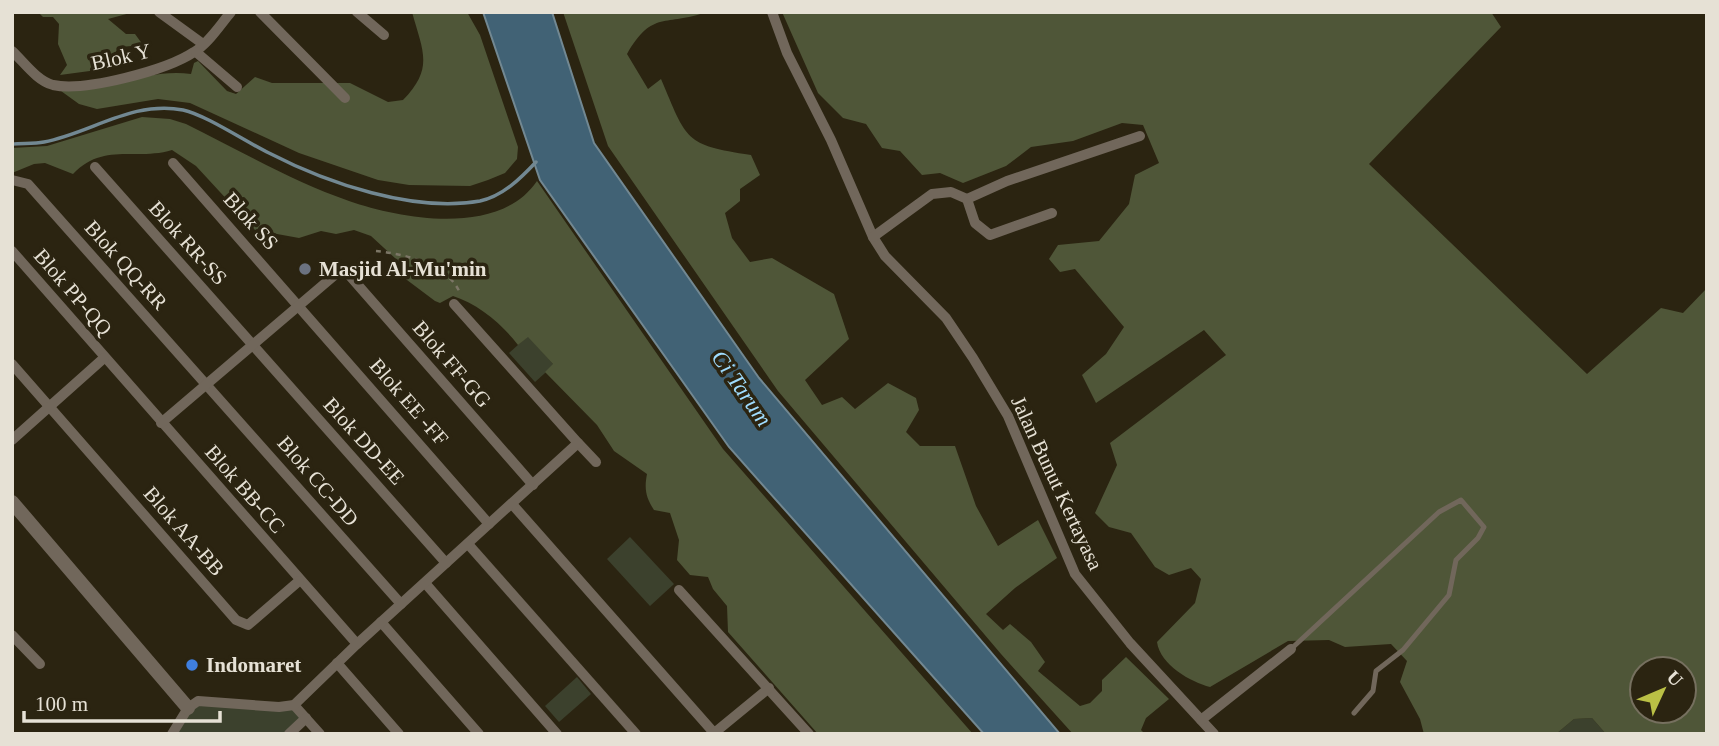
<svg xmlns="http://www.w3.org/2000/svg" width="1719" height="746" viewBox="0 0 1719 746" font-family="'Times New Roman',serif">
	<rect width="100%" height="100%" fill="#2b2411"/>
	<!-- green -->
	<g fill="#3c412d">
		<polygon points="528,336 554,365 535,382 509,353"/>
		<polygon points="630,537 674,584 650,606 607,559"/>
		<polygon points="577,677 591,694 559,722 545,706"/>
		<polygon points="198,701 287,706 306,718 289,734 172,734"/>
		<polygon points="1592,718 1606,734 1556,734 1574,719"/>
	</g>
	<!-- forest -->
	<g fill="#4f5638" fill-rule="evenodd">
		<polygon points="38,12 134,12 108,19 126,34 135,34 143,45 120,47 111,57 112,68 60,75 67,65 58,44 59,24 53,17 43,17"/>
		<path d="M 412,12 L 467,12 L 480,35 L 518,147 L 517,159 L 505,173 L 488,180 L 470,186 L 409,185 L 378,180 L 299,153 L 190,103 L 158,99 L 97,109 L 79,104 L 61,91 C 105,92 147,68 191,74 L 194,63 L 198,61 L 227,91 L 236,94 L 255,77 L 272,83 L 350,83 L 388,102 L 403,100 C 434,68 423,52 412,12 Z"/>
		<path d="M 563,12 L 706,12 C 666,27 653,9 627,54 L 648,89 L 661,79 C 687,140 684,145 751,155 L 760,175 L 740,189 L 740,201 L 725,213 L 732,238 L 750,262 L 772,258 L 834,294 L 849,339 L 805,380 L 822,405 L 842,397 L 855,409 L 888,383 L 916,398 L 919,410 L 906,432 L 920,446 L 955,446 L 976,506 L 998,546 L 1038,520 L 1057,558 L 1015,588 L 986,614 L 1003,630 L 1010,624 L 1031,642 L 1045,662 L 1038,671 L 1080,706 L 1090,703 L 1102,691 L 1102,680 L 1126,657 L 1169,699 L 1146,718 L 1141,730 L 1145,734 L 1073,734 L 1001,654 L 778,391 L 608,146 Z"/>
		<path d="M 782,12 L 1491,12 L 1501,27 L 1369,164 L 1587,374 L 1661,308 L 1683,313 L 1707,288 L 1707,734 L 1606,734 L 1592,718 L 1574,719 L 1556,734 L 1424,734 L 1420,719 L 1400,682 L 1407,661 L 1391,644 L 1345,647 L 1329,640 L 1288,641 L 1210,687 C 1191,682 1160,665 1157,642 L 1195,603 L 1201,579 L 1191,568 L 1169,575 L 1155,567 L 1131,533 L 1109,527 L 1095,513 L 1117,465 L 1110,443 L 1226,355 L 1204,330 L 1096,403 L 1082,375 L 1106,354 L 1124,327 L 1075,269 L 1060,272 L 1049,259 L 1058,245 L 1099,241 L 1129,204 L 1135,175 L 1159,163 L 1143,125 L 1122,123 L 1073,141 L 1031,147 L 1006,166 L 963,183 L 940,173 L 922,175 L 900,151 L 882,148 L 866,124 L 843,118 L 818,93 ZM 1642,669 L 1684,669 L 1684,711 L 1642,711 Z"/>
		<path d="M 142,117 L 170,119 L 186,124 C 239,150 293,182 349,201 C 404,220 500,236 537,181 L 723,449 L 973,734 L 818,734 L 728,632 L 727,606 L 713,589 L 708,577 L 690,575 L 677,560 L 679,540 L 670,513 L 654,510 C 646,498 644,489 647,474 L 614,451 L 597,425 L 545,372 L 553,364 L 528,337 L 518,345 C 502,324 478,304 453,296 L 440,303 L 435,301 L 403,277 L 396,259 L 371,236 L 354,230 L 336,234 L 321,231 L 299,238 L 255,230 L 196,166 L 172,150 C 137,161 103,142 73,174 L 45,163 L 34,164 L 12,173 L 12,148 L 47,146 Z"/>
	</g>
	<!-- water -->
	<polygon fill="#416275" stroke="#728892" stroke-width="2" points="483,12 552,12 594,143 759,378 1060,734 984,734 729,447 540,180"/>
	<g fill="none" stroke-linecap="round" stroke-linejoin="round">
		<!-- stream -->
		<path stroke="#728892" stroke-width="3.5" d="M 12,144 C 23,143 34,144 44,142 C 91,133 133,100 183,110 C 206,115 246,142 269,153 C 327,183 414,213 480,201 C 503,196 521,178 536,162"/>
		<!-- path -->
		<path stroke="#7c7666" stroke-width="2.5" stroke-dasharray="5 5" stroke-linecap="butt" d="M 376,251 C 404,254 448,264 460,293"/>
		<!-- service -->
		<polyline stroke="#71675b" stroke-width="5" points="1291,649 1439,512 1461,500 1484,527 1478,538 1456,560 1449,595 1403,650 1376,671 1373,691 1354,713"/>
		<!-- minor -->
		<g stroke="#71675b" stroke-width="10">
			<polyline points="159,12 203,44"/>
			<polyline points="260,12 345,98"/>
			<polyline points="357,12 384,35"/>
			<polyline points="772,12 787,53 831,140 873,237 885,256 946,318 973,358 1008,416 1075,574 1130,643 1214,734"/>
			<path d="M 12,51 C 24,62 37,81 53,85 C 85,92 167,70 194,52 C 208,44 220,25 231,12"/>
			<polyline points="196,52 237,87"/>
			<polyline points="173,163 489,524"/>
			<polyline points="95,167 446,563"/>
			<polyline points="12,180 28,184 401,604"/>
			<polyline points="967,199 1007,181 1140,136"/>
			<polyline points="873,237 932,194 951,192 967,199 975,223 990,235 1052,213"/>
			<polyline points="12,251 357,644"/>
			<polyline points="12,364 236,620 248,625 299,581"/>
			<polyline points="161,423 343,268 533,485"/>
			<polyline points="12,440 104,358"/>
			<polyline points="578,443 596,462"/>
			<polyline points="512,504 715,734"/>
			<polyline points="468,544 636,734"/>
			<polyline points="425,583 557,734"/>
			<polyline points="679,590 809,734"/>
			<polyline points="381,622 479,734"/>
			<polyline points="12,635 40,664"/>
			<polyline points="337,663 399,734"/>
			<polyline points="294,705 320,734"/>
			<polyline points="1201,720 1291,649"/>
			<polyline points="172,734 188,708 198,701 279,707 294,705 357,644 578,443 454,304"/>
			<polyline points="289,734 306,718"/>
			<polyline points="713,734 769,688"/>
		</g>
		<!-- tertiary -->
		<polyline stroke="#71675b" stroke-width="14" points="12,502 188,708"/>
	</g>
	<!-- markers -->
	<circle fill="#6b7280" stroke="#2b2411" stroke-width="2.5" cx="305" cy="269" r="7"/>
	<circle fill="#3f7fe0" stroke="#2b2411" stroke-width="2.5" cx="192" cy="665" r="7"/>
	<g text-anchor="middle" stroke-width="7" stroke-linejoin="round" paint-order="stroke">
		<!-- street labels -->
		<g font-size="21" fill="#e6e1d5" stroke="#2b2411">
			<text transform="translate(121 57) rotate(-13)" y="7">Blok Y</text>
			<text transform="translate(251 221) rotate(48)" y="7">Blok SS</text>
			<text transform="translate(188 243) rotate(48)" y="7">Blok RR-SS</text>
			<text transform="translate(126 265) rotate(48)" y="7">Blok QQ-RR</text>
			<text transform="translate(73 292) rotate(49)" y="7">Blok PP-QQ</text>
			<text transform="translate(452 364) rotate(49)" y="7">Blok FF-GG</text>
			<text transform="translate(409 402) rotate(49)" y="7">Blok EE -FF</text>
			<text transform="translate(364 441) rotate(48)" y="7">Blok DD-EE</text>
			<text transform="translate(318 481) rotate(49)" y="7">Blok CC-DD</text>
			<text transform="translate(1057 483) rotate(65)" y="7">Jalan Bunut Kertayasa</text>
			<text transform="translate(245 489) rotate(49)" y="7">Blok BB-CC</text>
			<text transform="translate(184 531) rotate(49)" y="7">Blok AA-BB</text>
		</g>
		<!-- poi labels -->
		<g font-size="21" font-weight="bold" fill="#e6e1d5" stroke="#2b2411" text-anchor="start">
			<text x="319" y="276">Masjid Al-Mu'min</text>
			<text x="206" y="672">Indomaret</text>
		</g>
		<!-- water labels -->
		<g font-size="23" font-style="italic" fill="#9fdcfe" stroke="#2b2411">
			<text transform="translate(742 388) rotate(55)" y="8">Ci Tarum</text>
		</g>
	</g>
	<!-- border -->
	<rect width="1719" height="746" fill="none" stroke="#e6e1d5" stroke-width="28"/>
	<!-- north arrow -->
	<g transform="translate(1663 690) rotate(46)"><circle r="33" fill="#2b2411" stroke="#76705f" stroke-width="2"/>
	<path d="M0-5L12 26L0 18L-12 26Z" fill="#bac045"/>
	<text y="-10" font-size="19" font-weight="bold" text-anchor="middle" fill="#e6e1d5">U</text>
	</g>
	<!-- scale -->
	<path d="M24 711v10h196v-10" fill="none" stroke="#e6e1d5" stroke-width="3.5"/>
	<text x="35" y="711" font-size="21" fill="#e6e1d5" stroke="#2b2411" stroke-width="5" paint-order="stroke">100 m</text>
</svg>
